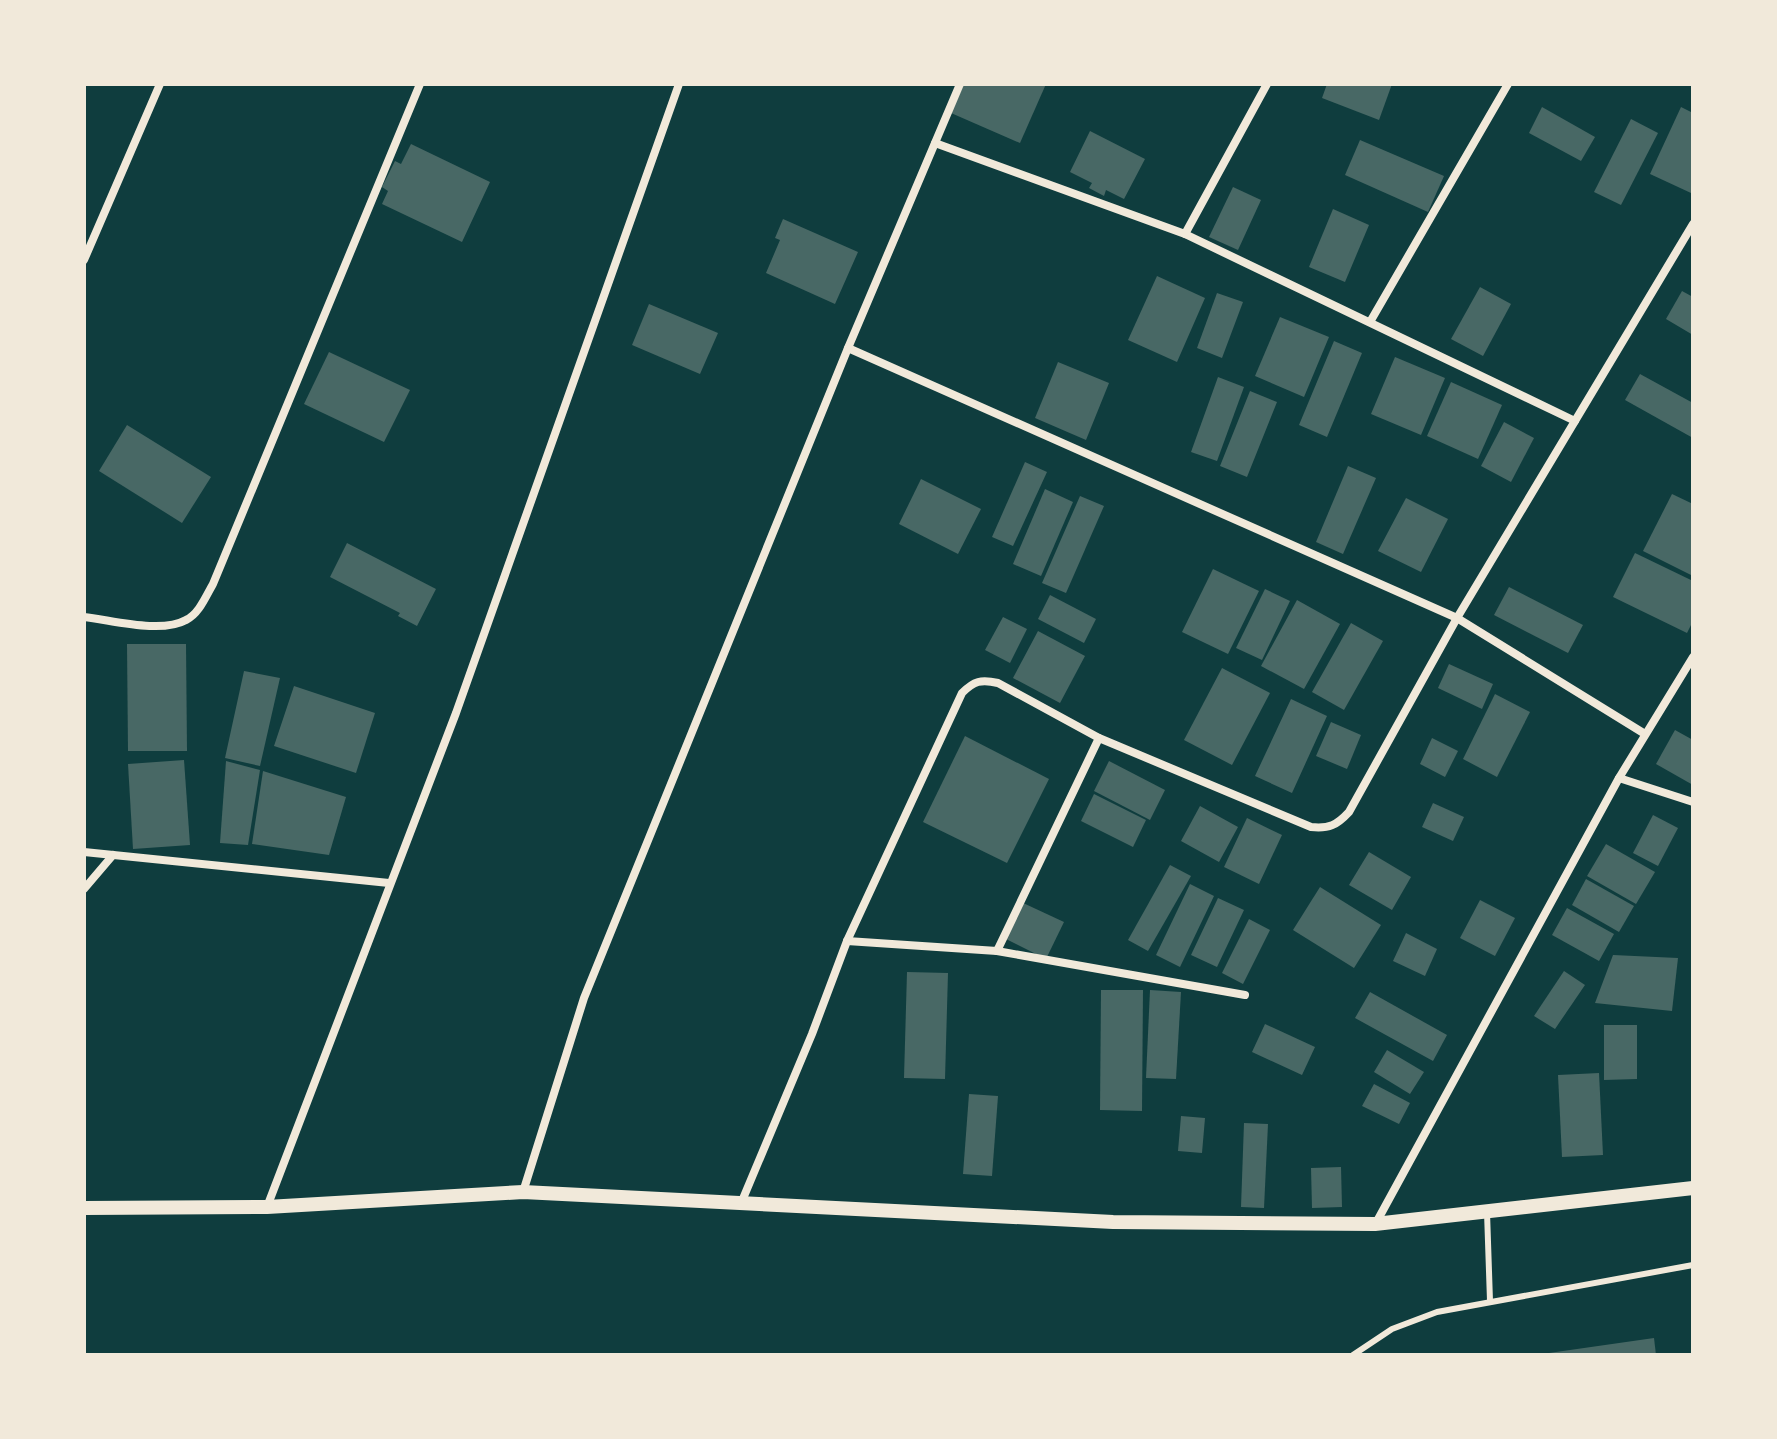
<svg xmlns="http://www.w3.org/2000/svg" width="1777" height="1439" viewBox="0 0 1777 1439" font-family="'IBM Plex Sans',sans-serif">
	<rect width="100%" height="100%" fill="#0f3d3e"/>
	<!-- building -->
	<g fill="#486865">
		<polygon points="964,84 1046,84 1020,143 951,113"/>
		<polygon points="1327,84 1392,84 1379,120 1322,98"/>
		<polygon points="1542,107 1595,137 1581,161 1529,133"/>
		<polygon points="1681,107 1693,113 1693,189 1691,193 1650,174"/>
		<polygon points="1631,119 1658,133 1621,205 1594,192"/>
		<polygon points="1090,131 1145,159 1124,199 1106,190 1104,196 1089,188 1092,183 1070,172"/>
		<polygon points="1360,140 1444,176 1428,212 1345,175"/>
		<polygon points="411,144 490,182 462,242 382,204 388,191 382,187 395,161 401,164"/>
		<polygon points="1233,187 1261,200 1238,250 1209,237"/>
		<polygon points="1333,209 1369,225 1345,282 1309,267"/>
		<polygon points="783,219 858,252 835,304 766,273 780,240 775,238"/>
		<polygon points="1157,276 1205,298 1177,362 1128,340"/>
		<polygon points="1480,287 1511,304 1483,356 1451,339"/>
		<polygon points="1682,291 1693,297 1693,335 1666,319"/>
		<polygon points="1217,293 1243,302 1222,358 1197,348"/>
		<polygon points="649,304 718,333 700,374 632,345"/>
		<polygon points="1280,317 1329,337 1304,397 1255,376"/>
		<polygon points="1334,341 1362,353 1327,437 1299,425"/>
		<polygon points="329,352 410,390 384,442 304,404"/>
		<polygon points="1395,357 1445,378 1421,435 1371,414"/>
		<polygon points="1058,362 1109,383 1086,440 1035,418"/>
		<polygon points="1640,374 1693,403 1693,438 1625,400"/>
		<polygon points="1218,377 1244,387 1217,461 1191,452"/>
		<polygon points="1451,382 1502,405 1478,459 1427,436"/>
		<polygon points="1250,391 1277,402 1247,477 1220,466"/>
		<polygon points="1504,422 1534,438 1511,482 1481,466"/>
		<polygon points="127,425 211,477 182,523 99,471"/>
		<polygon points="1025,462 1047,472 1013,546 992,537"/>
		<polygon points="1348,466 1376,478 1343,554 1316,542"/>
		<polygon points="921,479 981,509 958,554 899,524"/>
		<polygon points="1045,489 1073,502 1041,576 1013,564"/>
		<polygon points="1672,494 1693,504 1693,576 1643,551"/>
		<polygon points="1080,496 1104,506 1066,593 1042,583"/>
		<polygon points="1406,498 1448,519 1421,572 1378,551"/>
		<polygon points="347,543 436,589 417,626 398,616 400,613 330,577"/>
		<polygon points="1635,553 1693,581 1693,621 1687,633 1613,597"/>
		<polygon points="1213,569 1259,591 1228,654 1182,632"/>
		<polygon points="1509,587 1583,625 1568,653 1494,615"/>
		<polygon points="1265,589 1290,601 1262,660 1236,648"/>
		<polygon points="1050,595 1096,619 1084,643 1038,619"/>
		<polygon points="1297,600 1340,624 1304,689 1261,666"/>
		<polygon points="1003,617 1027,629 1010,663 985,650"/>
		<polygon points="1351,623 1383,641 1344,710 1312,692"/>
		<polygon points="1038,631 1085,656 1060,703 1013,678"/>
		<polygon points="127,644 186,644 187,751 128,751"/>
		<polygon points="1449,664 1493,684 1482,709 1438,688"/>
		<polygon points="1222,668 1270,693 1232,765 1184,740"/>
		<polygon points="244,671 280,678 260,766 225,758"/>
		<polygon points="294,686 375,713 356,773 274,746"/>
		<polygon points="1495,694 1530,712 1497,777 1463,759"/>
		<polygon points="1291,699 1327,716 1292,793 1255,776"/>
		<polygon points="1331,722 1361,735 1347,769 1316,756"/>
		<polygon points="1675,730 1693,740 1693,785 1656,764"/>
		<polygon points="965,736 1049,779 1007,863 923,822"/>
		<polygon points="1432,738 1458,751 1445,777 1420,764"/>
		<polygon points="184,760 190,845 133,849 128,764"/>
		<polygon points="226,761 260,770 248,845 220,843"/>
		<polygon points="1109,761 1165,790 1150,820 1094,791"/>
		<polygon points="263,771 346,797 329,855 252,844"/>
		<polygon points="1094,794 1146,820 1133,847 1081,821"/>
		<polygon points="1433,803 1464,817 1453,841 1422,827"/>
		<polygon points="1200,806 1238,827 1219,862 1181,841"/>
		<polygon points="1653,815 1678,828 1658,866 1633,853"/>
		<polygon points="1247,818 1282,835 1259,884 1224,867"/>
		<polygon points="1606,844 1655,872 1636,904 1587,876"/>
		<polygon points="1369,852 1411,877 1392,910 1349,885"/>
		<polygon points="1170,865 1191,876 1148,951 1128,940"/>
		<polygon points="1586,879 1634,906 1619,932 1572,905"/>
		<polygon points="1190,884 1214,896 1180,967 1156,955"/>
		<polygon points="1320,887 1381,925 1354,968 1293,930"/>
		<polygon points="1218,898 1244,910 1217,967 1191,955"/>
		<polygon points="1480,900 1515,918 1495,956 1460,938"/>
		<polygon points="1021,902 1064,922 1046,959 1004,938"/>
		<polygon points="1567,908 1614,934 1599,961 1552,935"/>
		<polygon points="1249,919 1270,930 1243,984 1222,973"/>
		<polygon points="1406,933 1437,949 1425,976 1393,961"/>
		<polygon points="1613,955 1678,958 1672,1011 1595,1003"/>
		<polygon points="1564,971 1585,985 1555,1029 1534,1016"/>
		<polygon points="907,972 948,973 945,1079 904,1078"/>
		<polygon points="1101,990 1143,990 1142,1111 1100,1110"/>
		<polygon points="1150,990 1181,992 1176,1079 1146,1078"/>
		<polygon points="1370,992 1447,1035 1433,1061 1355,1018"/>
		<polygon points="1265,1024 1315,1047 1302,1075 1252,1052"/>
		<polygon points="1604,1025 1637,1025 1637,1079 1604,1080"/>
		<polygon points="1387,1050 1424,1072 1410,1094 1374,1072"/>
		<polygon points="1599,1073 1603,1155 1562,1157 1558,1075"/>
		<polygon points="1374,1084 1410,1103 1399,1124 1362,1106"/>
		<polygon points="969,1094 998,1096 992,1176 963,1174"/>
		<polygon points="1181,1116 1205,1118 1202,1153 1178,1151"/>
		<polygon points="1244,1123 1268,1124 1264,1208 1241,1207"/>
		<polygon points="1341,1167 1342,1207 1312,1208 1311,1168"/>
		<polygon points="1654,1338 1656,1355 1549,1355 1549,1353"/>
	</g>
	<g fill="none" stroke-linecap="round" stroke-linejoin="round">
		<!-- service -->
		<g stroke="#f1e9da" stroke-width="6">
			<polyline points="1487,1212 1490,1301"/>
			<polyline points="1353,1355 1392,1329 1437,1312 1693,1265"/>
		</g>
		<!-- minor -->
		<g stroke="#f1e9da" stroke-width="8">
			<polyline points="935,143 1185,234 1575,421"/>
			<polyline points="1185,234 1267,84"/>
			<polyline points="84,260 160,84"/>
			<polyline points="1370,322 1508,84"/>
			<polyline points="848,348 1457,618 1645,734"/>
			<path d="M 84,617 C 112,620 161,634 186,620 C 199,614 206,596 213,584 L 420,84"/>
			<polyline points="1619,778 1693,802"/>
			<polyline points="84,852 389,883"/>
			<polyline points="84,889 113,855"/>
			<polyline points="847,941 997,951 1099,738"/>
			<polyline points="997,951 1245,995"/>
			<polyline points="523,1192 584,998 848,348 960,84"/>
			<path d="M 742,1201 L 812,1034 L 847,941 L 962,693 C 974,681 981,679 998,683 L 1099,738 L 1311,827 C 1329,829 1337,825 1349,812 L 1457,618 L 1693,224"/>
			<polyline points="267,1207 456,713 679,84"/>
			<polyline points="1376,1223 1619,778 1693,657"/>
		</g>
		<!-- tertiary -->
		<polyline stroke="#f1e9da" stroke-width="14" points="84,1208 267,1207 523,1192 1113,1222 1375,1224 1693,1188"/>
	</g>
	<!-- border -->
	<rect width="1777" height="1439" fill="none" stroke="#f1e9da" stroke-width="172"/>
</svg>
